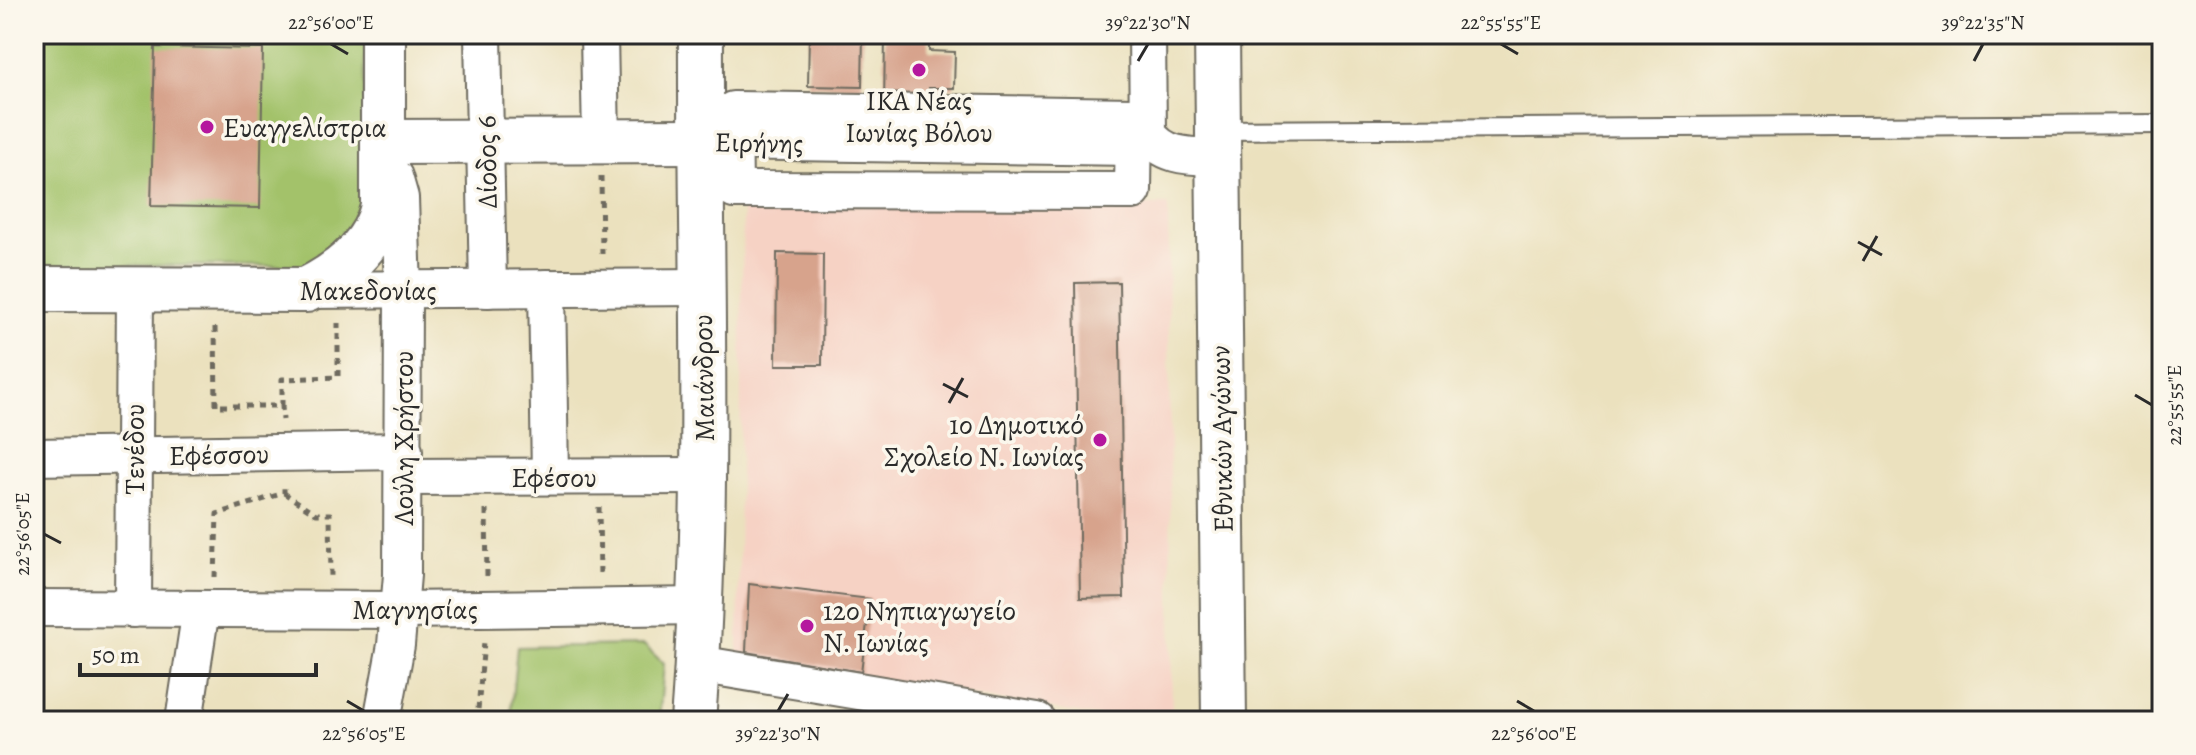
<svg xmlns="http://www.w3.org/2000/svg" width="2196" height="755" viewBox="0 0 2196 755" font-family="Alegreya,serif">
	<rect width="100%" height="100%" fill="#fbf7ec"/>
	<filter id="ink" filterUnits="userSpaceOnUse"><feTurbulence type="fractalNoise" baseFrequency=".0125" numOctaves="2"/><feDisplacementMap in="SourceGraphic" scale="16" xChannelSelector="R" yChannelSelector="G"/><feConvolveMatrix kernelMatrix="1 2 1 2 8 2 1 2 1" color-interpolation-filters="sRGB"/></filter>
	<filter id="wash" filterUnits="userSpaceOnUse"><feTurbulence type="fractalNoise" baseFrequency=".006" numOctaves="4" result="noise"/><feDisplacementMap in="SourceGraphic" scale="32" xChannelSelector="R" yChannelSelector="G"/><feGaussianBlur stdDeviation="1.8" result="paint"/><feColorMatrix in="noise" values="0 0 0 0 0 0 0 0 0 0 0 0 0 0 0 0 0 1.4 0 .05"/><feComposite in="paint" operator="in"/></filter>
	<g filter="url(#wash)">
		<rect width="100%" height="100%" fill="#ebe1be"/>
		<!-- built -->
		<polygon fill="#f6d2c4" points="743,205 1168,205 1172,721 1124,721 738,656"/>
		<!-- green -->
		<g fill="#a3c26a" stroke="#67764a" stroke-width="2">
			<path d="M 34,34 L 365,34 L 363,201 C 349,230 335,251 305,266 L 34,265 Z"/>
			<polygon points="644,645 664,664 659,721 510,721 517,647"/>
		</g>
		<g id="blocks">
			<!-- building -->
			<g fill="#d7a38c">
				<polygon points="809,34 863,34 862,87 808,86"/>
				<polygon points="885,34 929,34 929,51 955,52 954,88 929,88 928,109 884,108"/>
				<polygon points="155,47 263,49 260,208 151,206"/>
				<polygon points="777,253 823,254 822,365 776,365"/>
				<polygon points="1119,282 1124,597 1080,598 1075,283"/>
				<polygon points="749,584 870,599 861,672 746,652"/>
			</g>
		</g>
	</g>
	<g filter="url(#ink)">
		<use href="#blocks" fill-opacity="0" stroke="#6e6b5e" stroke-width="2"/>
		<g fill="none" stroke-linecap="round" stroke-linejoin="round">
			<defs>
				<polyline id="lane" points="1218,130 2162,124"/>
				<g id="street">
					<polyline points="483,34 488,289"/>
					<polyline points="599,34 601,142"/>
					<path d="M 1147,34 L 1148,133 C 1163,158 1192,156 1218,157"/>
					<polygon points="733,110 1134,116 1133,191 734,190"/>
					<polyline points="710,141 1134,147"/>
					<polyline points="547,288 550,476"/>
					<polyline points="306,290 702,287"/>
					<polyline points="34,457 404,451"/>
					<polyline points="404,477 704,476"/>
					<polyline points="34,608 401,610 701,606"/>
					<polyline points="133,609 135,290"/>
					<polyline points="698,664 1037,721"/>
					<polyline points="184,721 201,609"/>
					<polyline points="382,721 396,645 402,575 403,290 400,198 394,177"/>
				</g>
				<g id="secondary">
					<polyline points="1217,34 1224,721"/>
					<polyline points="384,142 701,141"/>
					<path d="M 34,289 L 306,290 C 340,273 374,246 383,207 L 383,34"/>
					<path d="M 693,721 C 711,492 700,263 701,34"/>
				</g>
			</defs>
			<!-- lane casing -->
			<use href="#lane" stroke="#6e6b5e" stroke-width="22"/>
			<!-- street casing -->
			<use href="#street" stroke="#6e6b5e" stroke-width="40"/>
			<!-- secondary casing -->
			<use href="#secondary" stroke="#6e6b5e" stroke-width="48"/>
			<!-- path -->
			<g stroke="#6e6b5e" stroke-width="5" stroke-dasharray="6 6" stroke-linecap="butt">
				<polyline points="601,176 602,254"/>
				<polyline points="215,327 216,406 282,406 283,420"/>
				<polyline points="282,406 282,379 338,377 338,323"/>
				<polyline points="284,493 316,514 330,514 331,577"/>
				<polyline points="599,507 600,577"/>
				<polyline points="486,510 487,576"/>
				<polyline points="215,577 217,514 284,493 284,486"/>
				<polyline points="477,721 484,642"/>
			</g>
			<!-- lane -->
			<use href="#lane" stroke="#fff" stroke-width="18"/>
			<!-- street -->
			<use href="#street" stroke="#fff" stroke-width="36"/>
			<!-- secondary -->
			<use href="#secondary" stroke="#fff" stroke-width="44"/>
		</g>
	</g>
	<!-- ticks -->
	<path fill="none" stroke="#2b2b2b" stroke-width="3" d="M 331,44 L 348,54M 1501,44 L 1518,54M 1138,61 L 1148,44M 1974,61 L 1983,44M 1858,242 L 1882,255M 1863,261 L 1877,236M 943,384 L 968,397M 2135,395 L 2152,405M 949,403 L 963,378M 44,534 L 61,543M 347,701 L 364,711M 1517,701 L 1534,711M 778,711 L 788,694"/>
	<!-- markers -->
	<g fill="#b5179e" stroke="#fbf7ec" stroke-width="3">
		<circle cx="919" cy="70" r="8"/>
		<circle cx="207" cy="127" r="8"/>
		<circle cx="1100" cy="440" r="8"/>
		<circle cx="807" cy="626" r="8"/>
	</g>
	<g text-anchor="middle" stroke-width="7" stroke-linejoin="round" paint-order="stroke">
		<!-- poi labels -->
		<g font-size="28" fill="#2b2b2b" stroke="#fbf7ec" text-anchor="start">
			<text x="919" y="110" text-anchor="middle">ΙΚΑ Νέας<tspan x="919" dy="32">Ιωνίας Βόλου</tspan></text>
			<text x="223" y="137">Ευαγγελίστρια</text>
			<text x="1084" y="434" text-anchor="end">1ο Δημοτικό<tspan x="1084" dy="32">Σχολείο Ν. Ιωνίας</tspan></text>
			<text x="823" y="620">12ο Νηπιαγωγείο<tspan x="823" dy="32">Ν. Ιωνίας</tspan></text>
		</g>
		<!-- street labels -->
		<g font-size="28" fill="#2b2b2b" stroke="#fbf7ec">
			<text transform="translate(759 142) rotate(1)" y="10">Ειρήνης</text>
			<text transform="translate(486 162) rotate(-91)" y="10">Δίοδος 6</text>
			<text x="368" y="300">Μακεδονίας</text>
			<text transform="translate(703 378) rotate(-91)" y="10">Μαιάνδρου</text>
			<text transform="translate(403 438) rotate(-90)" y="10">Λούλη Χρήστου</text>
			<text transform="translate(1221 439) rotate(-91)" y="10">Εθνικών Αγώνων</text>
			<text transform="translate(134 449) rotate(-90)" y="10">Τενέδου</text>
			<text transform="translate(219 454) rotate(-1)" y="10">Εφέσσου</text>
			<text x="554" y="487">Εφέσου</text>
			<text x="415" y="619">Μαγνησίας</text>
		</g>
	</g>
	<!-- margin -->
	<rect width="2196" height="755" fill="none" stroke="#fbf7ec" stroke-width="88"/>
	<!-- scale -->
	<path d="M80 663v12h236v-12" fill="none" stroke="#2b2b2b" stroke-width="4"/>
	<text x="92" y="663" font-size="24" fill="#2b2b2b" stroke="#fbf7ec" stroke-width="6" paint-order="stroke">50 m</text>
	<rect x="44" y="44" width="2108" height="667" fill="none" stroke="#2b2b2b" stroke-width="3"/>
	<g font-size="20" text-anchor="middle" fill="#2b2b2b">
		<text x="331" y="29">22°56'00"E</text>
		<text x="1148" y="29">39°22'30"N</text>
		<text x="1501" y="29">22°55'55"E</text>
		<text x="1983" y="29">39°22'35"N</text>
		<text transform="translate(2174 405) rotate(-90)" y="7">22°55'55"E</text>
		<text transform="translate(22 534) rotate(-90)" y="7">22°56'05"E</text>
		<text x="364" y="740">22°56'05"E</text>
		<text x="778" y="740">39°22'30"N</text>
		<text x="1534" y="740">22°56'00"E</text>
	</g>
</svg>
